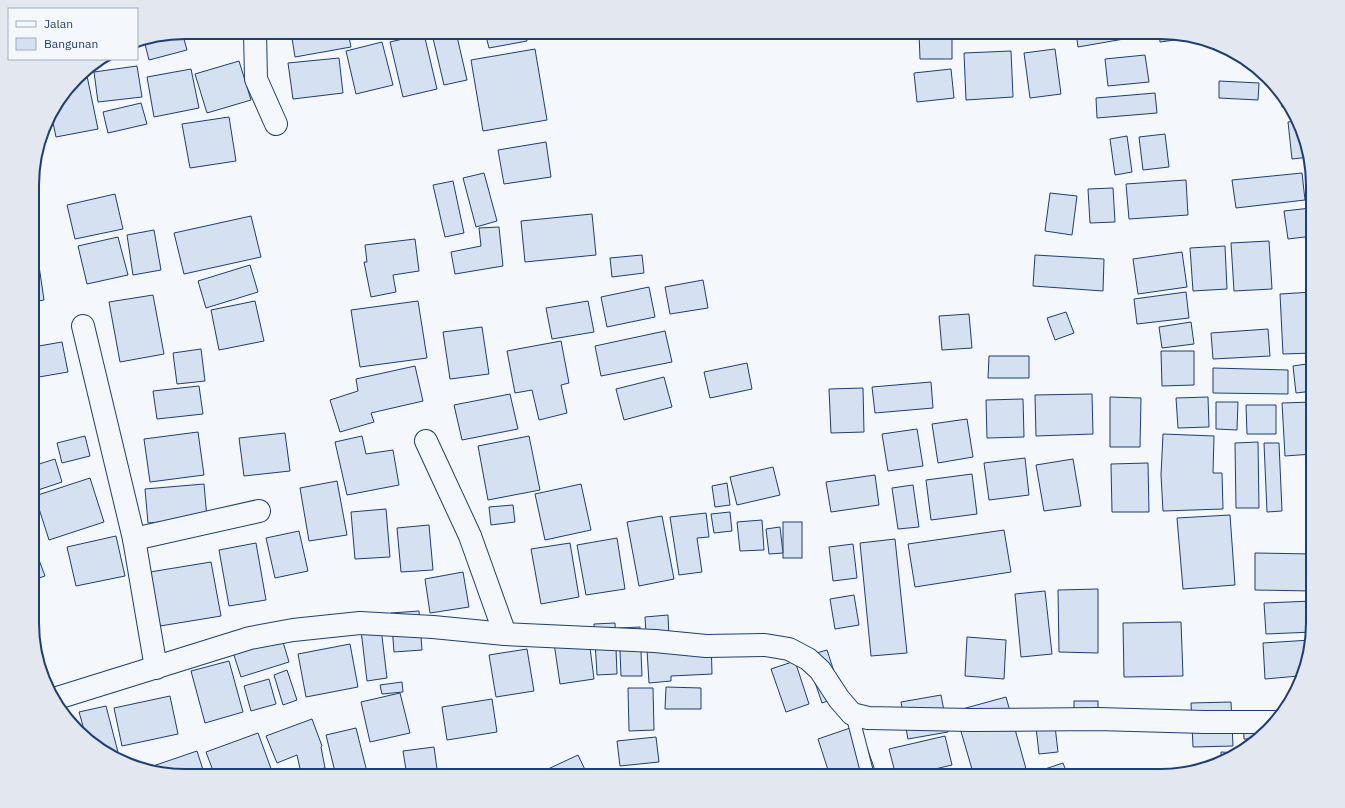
<svg xmlns="http://www.w3.org/2000/svg" width="1345" height="808" viewBox="0 0 1345 808" font-family="'IBM Plex Sans',sans-serif">
	<rect width="100%" height="100%" fill="#f4f7fb"/>
	<!-- building -->
	<g fill="#d5e0f0" stroke="#1d3f73">
		<polygon points="182,32 187,50 149,60 144,40"/>
		<polygon points="291,32 348,32 351,47 295,57"/>
		<polygon points="443,32 456,32 467,80 444,85 432,34"/>
		<polygon points="485,32 525,32 527,41 489,48"/>
		<polygon points="919,32 952,32 952,59 920,59"/>
		<polygon points="1076,32 1141,32 1141,36 1078,47"/>
		<polygon points="1159,32 1160,32 1197,37 1160,42"/>
		<polygon points="424,34 437,89 403,97 390,42"/>
		<polygon points="382,42 393,85 356,94 346,51"/>
		<polygon points="535,49 547,120 483,131 471,60"/>
		<polygon points="1055,49 1061,94 1030,98 1024,53"/>
		<polygon points="1011,51 1013,97 966,100 964,53"/>
		<polygon points="1145,55 1149,82 1108,86 1105,59"/>
		<polygon points="339,58 343,93 293,99 288,63"/>
		<polygon points="239,61 251,100 207,113 195,74"/>
		<polygon points="137,66 142,97 98,102 94,72"/>
		<polygon points="191,69 199,108 154,117 147,77"/>
		<polygon points="951,69 954,98 917,102 914,73"/>
		<polygon points="83,71 86,71 98,129 56,137 51,113"/>
		<polygon points="1219,81 1259,83 1258,100 1219,98"/>
		<polygon points="1155,93 1157,113 1097,118 1096,98"/>
		<polygon points="1281,94 1287,100 1290,106 1282,107"/>
		<polygon points="141,103 147,124 108,133 103,112"/>
		<polygon points="229,117 236,161 190,168 182,124"/>
		<polygon points="1298,121 1305,136 1309,157 1292,159 1288,122"/>
		<polygon points="1165,134 1169,167 1143,170 1139,137"/>
		<polygon points="1127,136 1132,172 1115,175 1110,139"/>
		<polygon points="546,142 551,177 504,184 498,150"/>
		<polygon points="484,173 497,221 476,227 463,178"/>
		<polygon points="1302,173 1305,200 1236,208 1232,180"/>
		<polygon points="1186,180 1188,215 1129,219 1126,184"/>
		<polygon points="453,181 464,233 445,237 433,185"/>
		<polygon points="1113,188 1115,222 1090,223 1088,189"/>
		<polygon points="1050,193 1077,196 1072,235 1045,231"/>
		<polygon points="115,194 123,229 75,239 67,205"/>
		<polygon points="1311,208 1313,236 1288,239 1284,211"/>
		<polygon points="592,214 596,255 525,262 521,221"/>
		<polygon points="251,216 261,257 184,274 174,233"/>
		<polygon points="499,227 503,266 455,274 451,252 481,246 479,228"/>
		<polygon points="154,230 161,270 133,275 127,235"/>
		<polygon points="118,237 128,275 87,284 78,246"/>
		<polygon points="415,239 419,271 393,275 396,292 371,297 364,262 367,262 365,245"/>
		<polygon points="1269,241 1272,289 1234,291 1231,243"/>
		<polygon points="1225,246 1227,289 1193,291 1190,248"/>
		<polygon points="1182,252 1187,287 1138,294 1133,259"/>
		<polygon points="642,255 644,273 612,277 610,258"/>
		<polygon points="1035,255 1104,259 1103,291 1033,286"/>
		<polygon points="38,259 44,300 33,302 33,260"/>
		<polygon points="250,265 258,292 206,308 198,281"/>
		<polygon points="703,280 708,308 670,314 665,287"/>
		<polygon points="649,287 655,317 607,327 601,297"/>
		<polygon points="1186,292 1189,318 1137,324 1134,299"/>
		<polygon points="1313,292 1313,353 1283,354 1280,294"/>
		<polygon points="153,295 164,354 120,362 109,302"/>
		<polygon points="255,301 264,341 219,350 211,310"/>
		<polygon points="418,301 427,358 360,367 351,310"/>
		<polygon points="588,301 594,332 552,339 546,308"/>
		<polygon points="1066,312 1074,333 1055,340 1047,318"/>
		<polygon points="969,314 972,348 942,350 939,316"/>
		<polygon points="1191,322 1194,344 1162,348 1159,327"/>
		<polygon points="482,327 489,374 450,379 443,332"/>
		<polygon points="1268,329 1270,356 1213,359 1211,333"/>
		<polygon points="665,331 672,362 601,376 595,346"/>
		<polygon points="561,341 569,383 561,385 567,413 539,420 532,390 515,393 507,351"/>
		<polygon points="62,342 68,372 33,378 33,347"/>
		<polygon points="201,349 205,381 177,384 173,353"/>
		<polygon points="1161,351 1194,351 1194,385 1162,386"/>
		<polygon points="989,356 1029,356 1029,378 988,378"/>
		<polygon points="747,363 752,389 710,398 704,372"/>
		<polygon points="1313,363 1313,391 1296,393 1293,366"/>
		<polygon points="415,366 423,401 371,413 374,422 340,432 330,400 358,391 356,379"/>
		<polygon points="1213,368 1288,370 1288,394 1213,393"/>
		<polygon points="664,377 672,407 624,420 616,389"/>
		<polygon points="931,382 933,408 875,413 872,387"/>
		<polygon points="199,386 203,414 157,419 153,391"/>
		<polygon points="863,388 864,432 831,433 829,389"/>
		<polygon points="510,394 518,429 462,440 454,405"/>
		<polygon points="1092,394 1093,434 1036,436 1035,395"/>
		<polygon points="1110,397 1141,398 1140,447 1110,447"/>
		<polygon points="1208,397 1209,427 1178,428 1176,398"/>
		<polygon points="1023,399 1024,437 987,438 986,400"/>
		<polygon points="1216,402 1238,402 1237,430 1216,429"/>
		<polygon points="1313,402 1313,454 1285,456 1282,403"/>
		<polygon points="1246,405 1276,405 1276,434 1247,434"/>
		<polygon points="967,419 973,457 938,463 932,424"/>
		<polygon points="917,429 923,466 888,471 882,434"/>
		<polygon points="198,432 204,475 150,482 144,439"/>
		<polygon points="285,433 290,471 244,476 239,438"/>
		<polygon points="1163,434 1214,436 1213,473 1222,473 1223,509 1163,511 1161,475"/>
		<polygon points="85,436 90,456 62,463 57,443"/>
		<polygon points="362,436 366,454 393,450 399,485 347,495 335,442"/>
		<polygon points="529,436 540,490 488,500 478,446"/>
		<polygon points="33,442 40,458 33,461"/>
		<polygon points="1258,442 1259,508 1236,508 1235,443"/>
		<polygon points="1264,443 1279,443 1282,511 1267,512"/>
		<polygon points="1025,458 1029,495 989,500 984,463"/>
		<polygon points="55,459 62,482 35,491 33,485 33,466"/>
		<polygon points="1073,459 1081,506 1044,511 1036,465"/>
		<polygon points="1148,463 1149,512 1112,512 1111,464"/>
		<polygon points="773,467 780,495 737,505 730,477"/>
		<polygon points="972,474 977,514 931,520 926,480"/>
		<polygon points="875,475 879,505 831,512 826,482"/>
		<polygon points="90,478 104,522 49,540 35,496"/>
		<polygon points="337,481 347,535 309,541 300,488"/>
		<polygon points="727,483 730,505 715,507 712,486"/>
		<polygon points="204,484 207,518 148,523 145,489"/>
		<polygon points="581,484 591,530 545,540 535,494"/>
		<polygon points="913,485 919,527 898,529 892,488"/>
		<polygon points="513,505 515,522 491,525 489,507"/>
		<polygon points="386,509 390,557 355,559 351,512"/>
		<polygon points="730,512 732,531 714,533 711,514"/>
		<polygon points="706,513 709,537 697,538 702,572 679,575 670,517"/>
		<polygon points="1230,515 1235,585 1183,589 1177,518"/>
		<polygon points="662,516 674,579 639,586 627,522"/>
		<polygon points="762,520 764,550 740,551 737,522"/>
		<rect x="783" y="522" width="19" height="36"/>
		<polygon points="429,525 433,570 401,572 397,528"/>
		<polygon points="780,527 783,553 769,554 766,529"/>
		<polygon points="1004,530 1011,572 915,587 908,544"/>
		<polygon points="299,531 308,571 275,578 266,538"/>
		<polygon points="116,536 125,576 76,586 67,547"/>
		<polygon points="617,538 625,589 586,595 577,545"/>
		<polygon points="895,539 907,653 871,656 860,543"/>
		<polygon points="256,543 266,600 229,606 219,550"/>
		<polygon points="570,543 579,597 541,604 531,549"/>
		<polygon points="33,544 45,576 33,580"/>
		<polygon points="853,544 857,578 833,581 829,547"/>
		<polygon points="1255,553 1313,554 1313,591 1255,590"/>
		<polygon points="211,562 221,616 160,626 150,572"/>
		<polygon points="463,572 469,607 430,613 425,579"/>
		<polygon points="1098,589 1098,653 1059,652 1058,590"/>
		<polygon points="1045,591 1052,654 1021,657 1015,594"/>
		<polygon points="854,595 859,625 835,629 830,599"/>
		<polygon points="1313,601 1313,632 1266,634 1264,603"/>
		<polygon points="419,611 422,650 394,652 391,613"/>
		<polygon points="668,615 669,638 711,636 712,674 671,676 671,681 649,683 645,617"/>
		<polygon points="380,620 387,678 367,681 360,622"/>
		<polygon points="1181,622 1183,676 1124,677 1123,623"/>
		<polygon points="615,623 617,674 597,675 594,624"/>
		<polygon points="640,627 642,676 621,676 619,628"/>
		<polygon points="280,632 289,662 241,677 231,646"/>
		<polygon points="588,632 594,679 560,684 553,636"/>
		<polygon points="967,637 1006,640 1004,679 965,676"/>
		<polygon points="1311,640 1299,676 1265,679 1263,643"/>
		<polygon points="350,644 358,687 306,697 298,654"/>
		<polygon points="527,649 534,691 496,697 489,655"/>
		<polygon points="827,650 842,696 822,703 806,656"/>
		<polygon points="229,661 243,712 205,723 191,671"/>
		<polygon points="795,661 809,704 786,712 771,669"/>
		<polygon points="287,670 297,700 283,705 274,675"/>
		<polygon points="269,679 276,704 251,711 244,686"/>
		<polygon points="402,682 403,692 382,694 380,685"/>
		<polygon points="666,687 701,688 701,709 665,709"/>
		<polygon points="628,688 653,688 654,730 629,731"/>
		<polygon points="400,693 410,733 370,742 361,702"/>
		<polygon points="941,695 948,732 908,739 901,702"/>
		<polygon points="170,696 178,734 122,746 114,708"/>
		<polygon points="1006,697 1028,776 974,776 955,711"/>
		<polygon points="492,699 497,732 447,740 442,707"/>
		<polygon points="62,701 69,719 58,708"/>
		<rect x="1074" y="701" width="24" height="22"/>
		<polygon points="1231,702 1233,746 1193,747 1191,703"/>
		<polygon points="106,706 119,756 114,758 108,755 85,733 79,712"/>
		<polygon points="1243,711 1272,711 1272,726 1268,731 1259,739 1244,739"/>
		<polygon points="312,719 322,746 321,747 325,768 301,773 297,755 277,763 266,736"/>
		<polygon points="859,725 877,776 830,776 818,739"/>
		<polygon points="1055,726 1058,752 1039,754 1036,727"/>
		<polygon points="356,728 368,776 336,776 326,735"/>
		<polygon points="258,733 273,774 267,776 215,776 206,752"/>
		<polygon points="945,736 952,765 905,776 896,776 889,749"/>
		<polygon points="656,737 659,762 620,766 617,741"/>
		<polygon points="434,747 438,776 407,776 403,751"/>
		<polygon points="197,751 205,776 185,776 155,772 153,766"/>
		<polygon points="1221,752 1240,753 1237,755 1221,760"/>
		<polygon points="578,755 588,776 533,776"/>
		<polygon points="1063,763 1068,776 1044,776 1042,770"/>
	</g>
	<g fill="none" stroke-linecap="round" stroke-linejoin="round">
		<defs>
			<polyline id="lane" points="852,714 868,776"/>
			<g id="street">
				<polyline points="255,32 256,79 276,124"/>
				<polyline points="83,326 134,539 156,668"/>
				<polyline points="426,441 470,536 505,634"/>
				<polyline points="134,539 259,511"/>
				<polyline points="54,699 250,638 293,630 360,623 433,627 505,634 655,641 706,646 765,645 789,649 808,659 820,670 839,699 852,714 868,718 971,720 1098,719 1204,722 1276,722"/>
			</g>
		</defs>
		<!-- lane casing -->
		<use href="#lane" stroke="#1d3f73" stroke-width="14"/>
		<!-- street casing -->
		<use href="#street" stroke="#1d3f73" stroke-width="24"/>
		<!-- lane -->
		<use href="#lane" stroke="#f4f7fb" stroke-width="12"/>
		<!-- street -->
		<use href="#street" stroke="#f4f7fb" stroke-width="22"/>
	</g>
	<!-- crop -->
	<path d="M0 0H1345V808H0ZM185 39H1160A146 146 0 0 1 1306 185V623A146 146 0 0 1 1160 769H185A146 146 0 0 1 39 623V185A146 146 0 0 1 185 39Z" fill="#e3e8f0" fill-rule="evenodd"/>
	<path fill="none" stroke="#1d3f73" stroke-width="2" d="M185 39H1160A146 146 0 0 1 1306 185V623A146 146 0 0 1 1160 769H185A146 146 0 0 1 39 623V185A146 146 0 0 1 185 39Z"/>
	<!-- legend -->
	<rect x="8" y="8" width="130" height="52" fill="#f4f7fb" stroke="#9eadc5"/>
	<rect x="16" y="21" width="20" height="6" fill="#f4f7fb" stroke="#9eadc5"/>
	<text x="44" y="28" font-size="12" fill="#1d3f73">Jalan</text>
	<rect x="16" y="38" width="20" height="12" fill="#d5e0f0" stroke="#9eadc5"/>
	<text x="44" y="48" font-size="12" fill="#1d3f73">Bangunan</text>
</svg>
